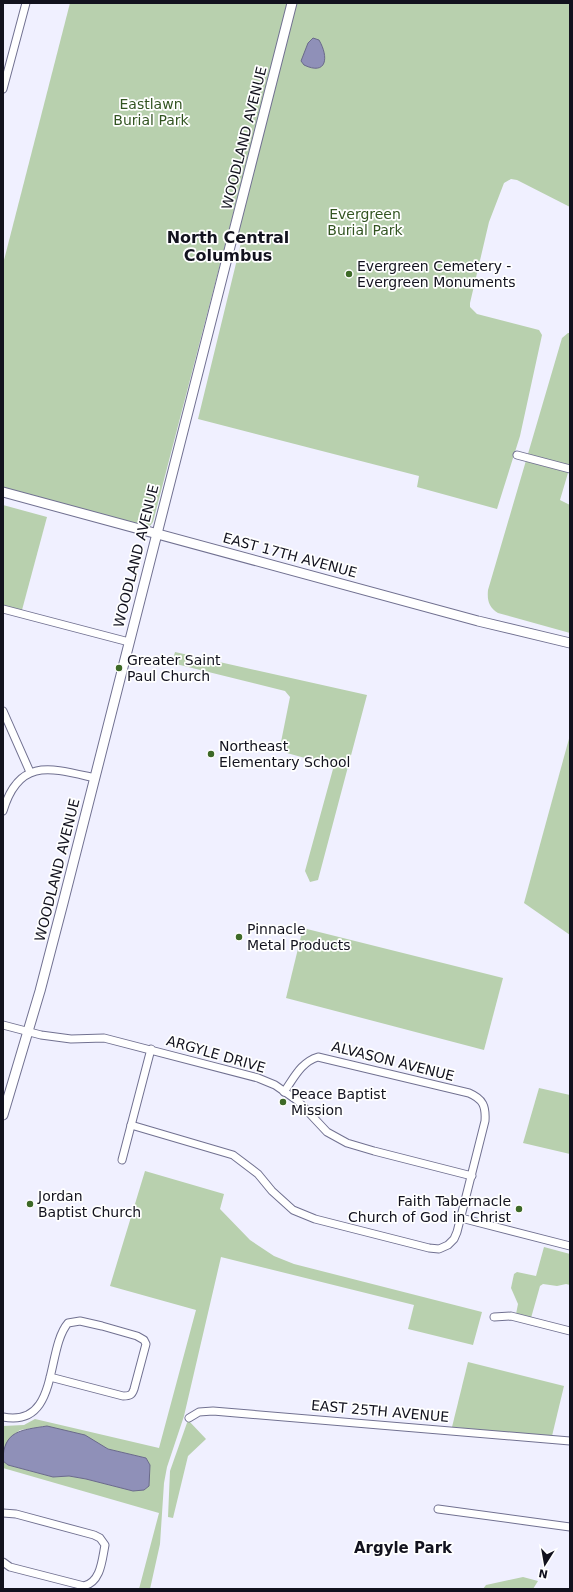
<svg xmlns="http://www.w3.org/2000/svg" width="573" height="1592" viewBox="0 0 573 1592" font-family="'DejaVu Sans',sans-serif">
	<rect width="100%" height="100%" fill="#f0f0ff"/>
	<!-- green -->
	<g fill="#b8d0ae">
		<polygon points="70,3 288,3 153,522 150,526 141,526 3,489 3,264"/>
		<polygon points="296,3 570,3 570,207 517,180 511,179 504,183 489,222 470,303 470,307 477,314 539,330 542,335 520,436 497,509 417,487 419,476 198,419 241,243 236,242"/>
		<path d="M 568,333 L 570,333 L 570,466 L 560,500 L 570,505 L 570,633 L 498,613 C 489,607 487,601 488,590 L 562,338 Z"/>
		<polygon points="3,505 47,517 22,610 3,606"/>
		<polygon points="175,652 367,695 318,880 310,882 305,871 333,769 330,765 287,753 281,742 290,697 285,691 172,663"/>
		<polygon points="570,735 570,935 524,903"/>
		<polygon points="303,928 503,978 484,1050 286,998"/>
		<polygon points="539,1088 570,1095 570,1154 523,1143"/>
		<polygon points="145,1171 224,1194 220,1209 250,1240 274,1256 294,1264 482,1312 473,1345 408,1329 414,1305 221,1257 184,1416 167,1467 164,1483 160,1544 150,1589 139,1589 159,1513 3,1468 3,1461 8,1465 53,1477 69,1476 86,1479 133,1491 150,1474 150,1465 146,1458 108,1449 99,1444 47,1426 20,1430 10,1438 4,1449 3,1458 3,1426 24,1425 35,1419 159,1448 196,1310 110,1286"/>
		<polygon points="544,1247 570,1254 570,1285 566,1284 557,1286 543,1284 540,1286 531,1318 516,1314 518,1304 511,1288 514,1274 517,1272 536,1276"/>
		<polygon points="468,1362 564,1386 552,1436 452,1427"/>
		<polygon points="188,1420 206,1439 188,1456 173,1518 168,1517 170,1471"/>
		<polygon points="523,1577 538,1581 533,1589 483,1589 486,1585"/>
	</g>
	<!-- water -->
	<g fill="#8f90b8" stroke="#6a6a8a">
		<path d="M 313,38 L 319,40 C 329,57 327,76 304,65 L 301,61 L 308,43 Z"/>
		<path d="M 47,1426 L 85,1435 L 108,1449 L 146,1458 L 150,1465 L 149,1486 L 144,1490 L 133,1491 L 86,1479 L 69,1476 L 53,1477 L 8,1465 L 3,1461 C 3,1430 22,1430 47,1426 Z"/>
	</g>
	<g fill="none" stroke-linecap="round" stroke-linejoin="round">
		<defs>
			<g id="minor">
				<polyline points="3,89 26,3"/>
				<polyline points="517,455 570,469"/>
				<polyline points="3,609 129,642"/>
				<polyline points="3,711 30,772"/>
				<path d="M 3,811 C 19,757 51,768 95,778"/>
				<polyline points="3,1025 41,1035 71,1039 104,1038 258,1078 275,1085 298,1101 327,1132 347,1143 374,1151 472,1176"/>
				<path d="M 131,1125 L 233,1155 L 258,1174 L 272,1191 L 293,1210 L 315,1219 L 429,1248 L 439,1249 L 448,1245 L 454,1239 L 457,1232 L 485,1121 C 486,1106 483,1099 469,1093 L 318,1057 C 301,1062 294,1078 284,1092"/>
				<polyline points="122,1160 151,1049"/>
				<polyline points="461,1218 570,1246"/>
				<polyline points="494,1317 511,1316 570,1331"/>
				<path d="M 3,1417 C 60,1428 45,1350 68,1323 L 80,1321 L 102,1326 L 137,1336 L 144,1340 L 146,1344 L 134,1389 C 132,1395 130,1396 123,1396 L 50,1377"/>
				<polyline points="189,1418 199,1412 213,1411 570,1441"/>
				<polyline points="438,1509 570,1527"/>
				<path d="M 3,1513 L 16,1514 L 94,1535 L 100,1538 L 105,1545 C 102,1560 101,1582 84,1586 L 10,1567 L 3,1562"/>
			</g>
			<g id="tertiary">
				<polyline points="3,492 478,621 570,643"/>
				<polyline points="3,1115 40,991 63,903 292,3"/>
			</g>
		</defs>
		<!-- minor casing -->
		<use href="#minor" stroke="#717191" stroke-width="9"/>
		<!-- tertiary casing -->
		<use href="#tertiary" stroke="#717191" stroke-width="11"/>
		<!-- minor -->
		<use href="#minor" stroke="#fff" stroke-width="7"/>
		<!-- tertiary -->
		<use href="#tertiary" stroke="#fff" stroke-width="9"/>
	</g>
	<!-- markers -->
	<g fill="#3d6927" stroke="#fff" stroke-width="1.5">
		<circle cx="349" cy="274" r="4"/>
		<circle cx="119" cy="668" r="4"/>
		<circle cx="211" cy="754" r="4"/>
		<circle cx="239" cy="937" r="4"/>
		<circle cx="283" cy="1102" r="4"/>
		<circle cx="30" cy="1204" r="4"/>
		<circle cx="519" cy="1209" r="4"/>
	</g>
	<g text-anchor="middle" stroke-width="3.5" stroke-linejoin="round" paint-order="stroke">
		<!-- park labels -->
		<g font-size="14" fill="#325421" stroke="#fff">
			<text x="151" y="109">Eastlawn<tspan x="151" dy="16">Burial Park</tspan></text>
			<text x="365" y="219">Evergreen<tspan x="365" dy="16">Burial Park</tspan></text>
		</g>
		<!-- street labels -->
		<g font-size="14" fill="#12121e" stroke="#fff">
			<text transform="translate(244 138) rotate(-76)" y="5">WOODLAND AVENUE</text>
			<text transform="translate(290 555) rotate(15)" y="5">EAST 17TH AVENUE</text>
			<text transform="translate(136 556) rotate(-76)" y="5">WOODLAND AVENUE</text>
			<text transform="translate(57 870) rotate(-76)" y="5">WOODLAND AVENUE</text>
			<text transform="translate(216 1054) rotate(16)" y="5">ARGYLE DRIVE</text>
			<text transform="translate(393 1061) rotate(14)" y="5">ALVASON AVENUE</text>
			<text transform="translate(380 1411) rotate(5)" y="5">EAST 25TH AVENUE</text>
		</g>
		<!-- poi labels -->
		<g font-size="14" fill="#12121e" stroke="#fff" text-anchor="start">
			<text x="357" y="271">Evergreen Cemetery -<tspan x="357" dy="16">Evergreen Monuments</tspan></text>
			<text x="127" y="665">Greater Saint<tspan x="127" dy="16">Paul Church</tspan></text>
			<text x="219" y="751">Northeast<tspan x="219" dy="16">Elementary School</tspan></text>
			<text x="247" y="934">Pinnacle<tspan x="247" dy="16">Metal Products</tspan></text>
			<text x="291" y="1099">Peace Baptist<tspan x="291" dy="16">Mission</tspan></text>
			<text x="38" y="1201">Jordan<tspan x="38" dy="16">Baptist Church</tspan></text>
			<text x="511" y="1206" text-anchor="end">Faith Tabernacle<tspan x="511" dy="16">Church of God in Christ</tspan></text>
		</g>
		<!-- neighbourhood labels -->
		<g font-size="15" font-weight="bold" fill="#12121e" stroke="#fff">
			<text x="403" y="1553">Argyle Park</text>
		</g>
		<!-- quarter labels -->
		<g font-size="16" font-weight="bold" fill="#12121e" stroke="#fff">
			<text x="228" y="243">North Central<tspan x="228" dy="18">Columbus</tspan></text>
		</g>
	</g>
	<!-- border -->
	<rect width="573" height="1592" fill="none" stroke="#12121e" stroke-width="8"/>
	<!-- north arrow -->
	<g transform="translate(545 1564) rotate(191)" stroke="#ffffff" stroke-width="3" paint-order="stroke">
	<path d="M0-3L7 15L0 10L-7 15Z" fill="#12121e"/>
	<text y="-6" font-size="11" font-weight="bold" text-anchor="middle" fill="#12121e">N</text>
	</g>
</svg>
